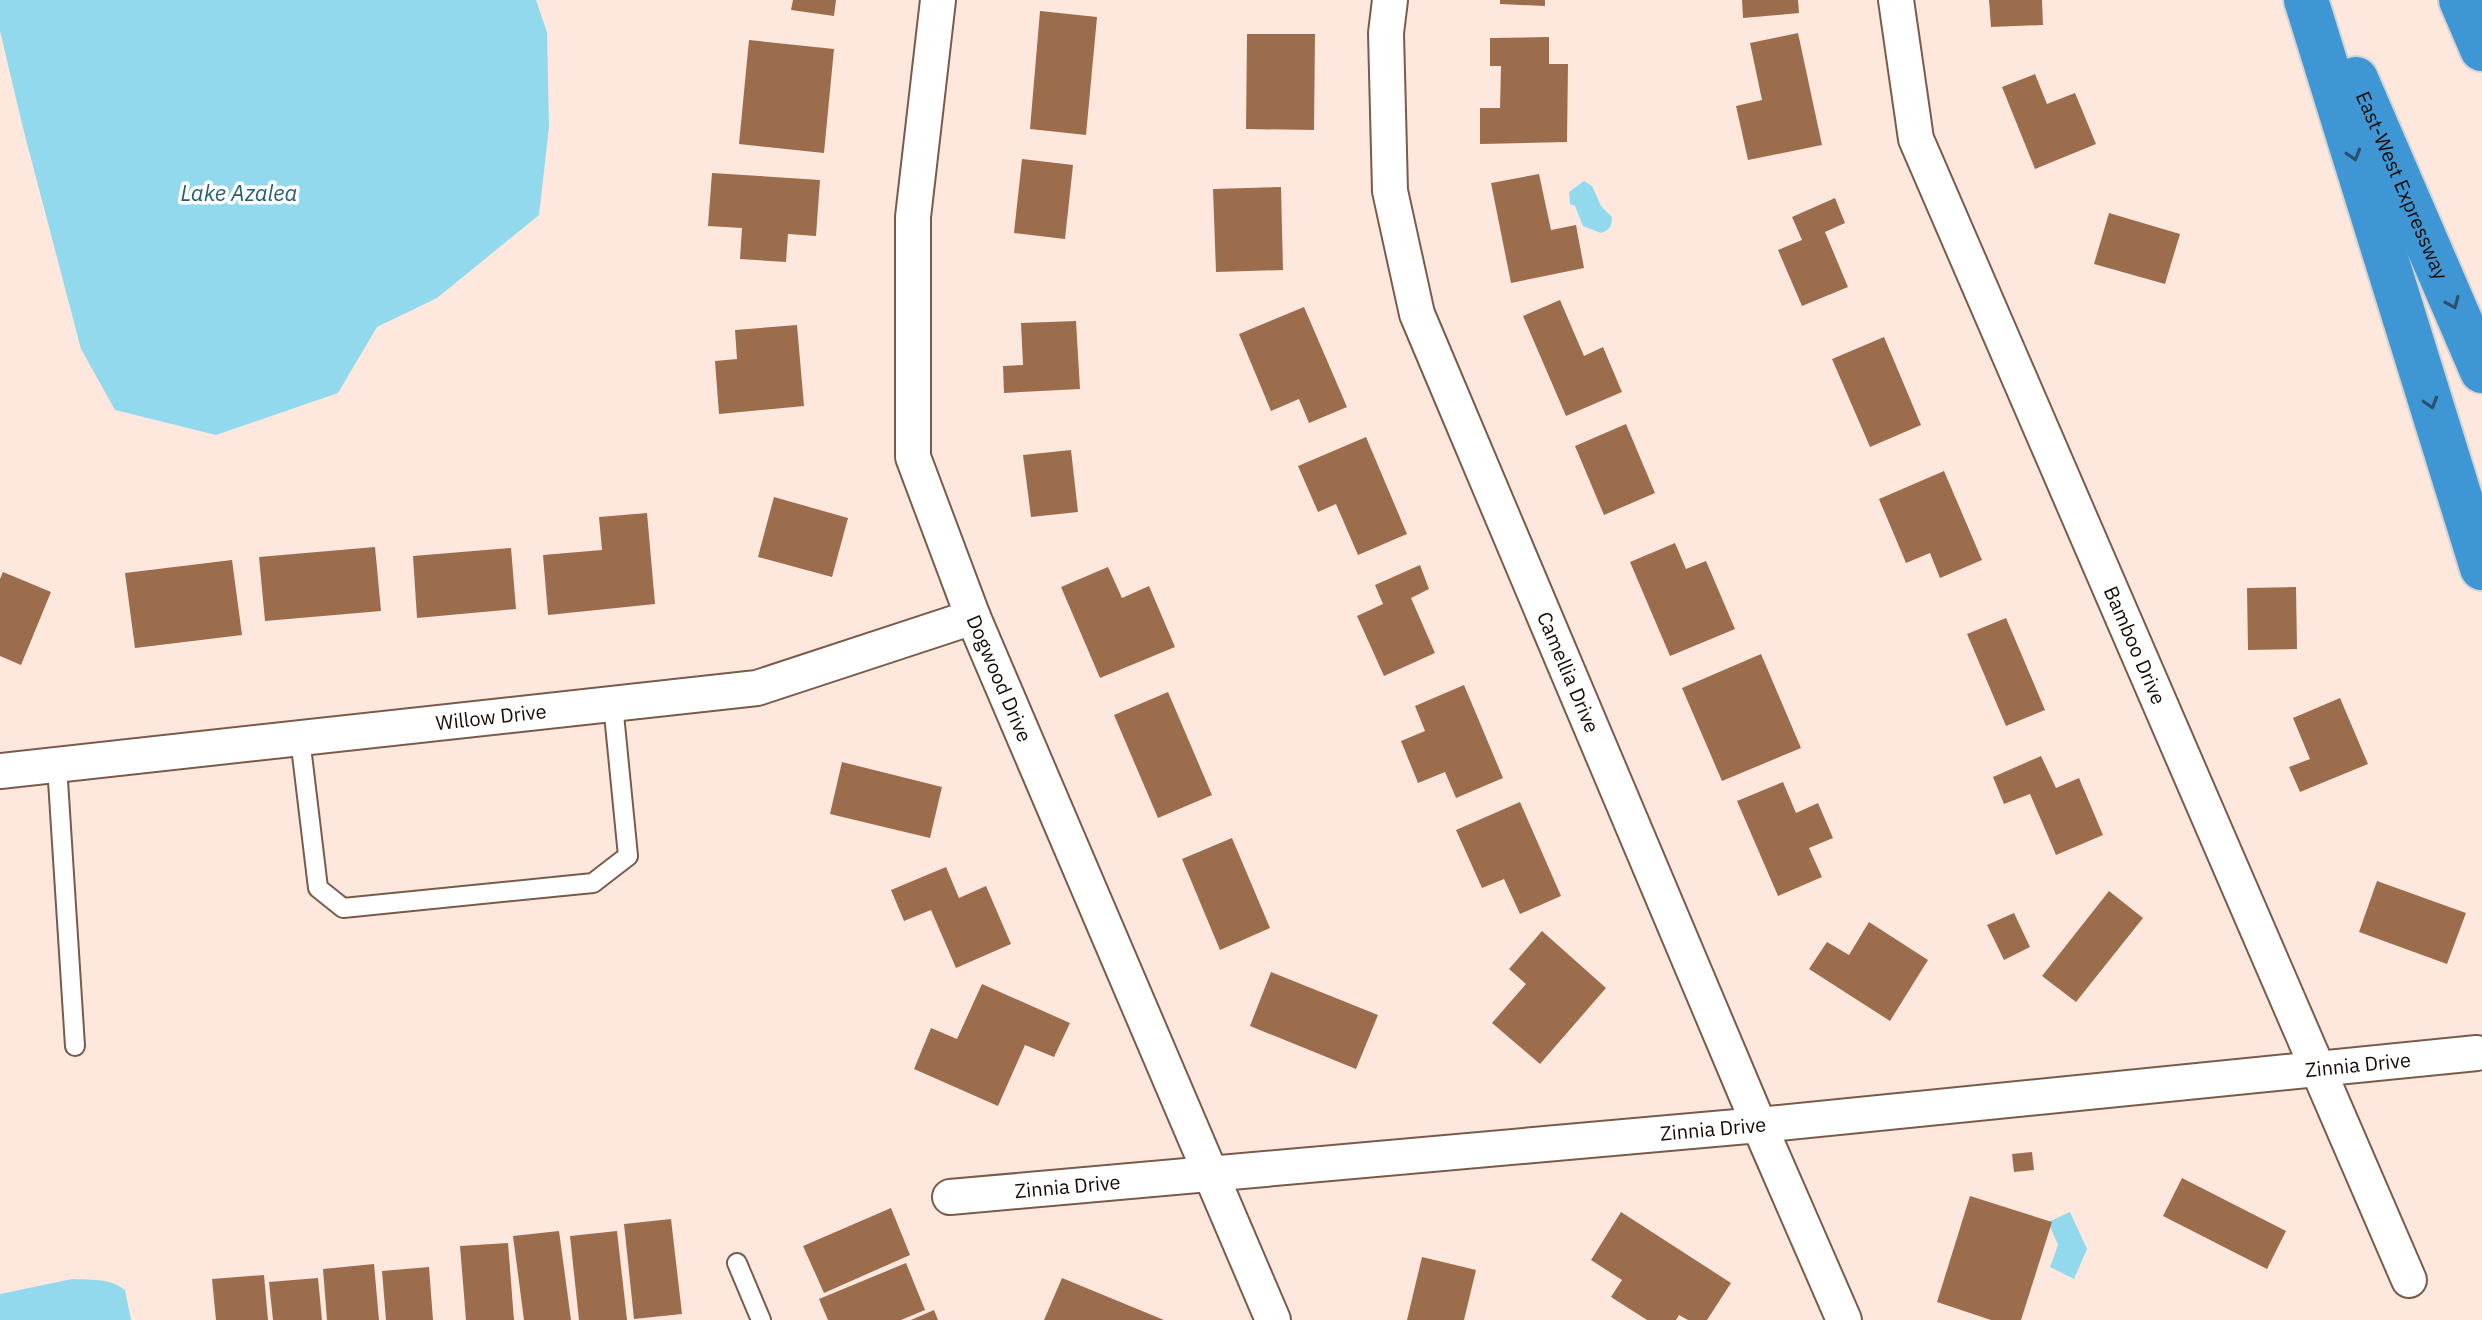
<svg xmlns="http://www.w3.org/2000/svg" width="2482" height="1320" viewBox="0 0 2482 1320" font-family="'IBM Plex Sans',sans-serif">
	<rect width="100%" height="100%" fill="#fee8dd"/>
	<!-- water -->
	<g fill="#92d9ee">
		<polygon points="0,0 536,0 547,32 549,127 539,215 437,298 377,327 338,393 216,435 115,410 81,349 23,128 0,31"/>
		<path d="M 1584,181 L 1592,186 L 1601,206 L 1612,217 C 1612,226 1610,230 1601,233 L 1583,226 L 1575,206 L 1570,204 L 1569,192 Z"/>
		<polygon points="2070,1212 2087,1249 2074,1279 2050,1267 2058,1245 2048,1222"/>
		<path d="M 72,1279 C 92,1280 109,1278 125,1290 L 131,1320 L 0,1320 L 0,1294 Z"/>
	</g>
	<!-- building -->
	<g fill="#9c6d4d">
		<polygon points="793,0 836,0 834,16 791,10"/>
		<polygon points="1500,0 1545,0 1545,6 1500,4"/>
		<polygon points="1742,0 1798,0 1799,13 1743,18"/>
		<polygon points="1989,0 2042,0 2043,25 1991,27"/>
		<polygon points="1040,11 1097,17 1086,135 1030,129"/>
		<polygon points="1798,33 1822,145 1748,160 1736,106 1762,100 1750,43"/>
		<polygon points="1247,34 1315,34 1314,130 1246,129"/>
		<polygon points="1549,37 1549,64 1568,64 1567,142 1480,144 1480,108 1500,108 1501,66 1490,66 1490,38"/>
		<polygon points="749,40 834,49 824,153 739,144"/>
		<polygon points="2035,74 2047,104 2075,93 2096,144 2035,169 2002,87"/>
		<polygon points="1022,159 1073,165 1065,239 1014,233"/>
		<polygon points="712,173 820,180 816,236 788,234 786,262 740,259 742,228 708,226"/>
		<polygon points="1539,174 1551,230 1576,225 1584,268 1511,283 1491,183"/>
		<polygon points="1281,187 1283,270 1216,272 1213,189"/>
		<polygon points="1835,198 1845,223 1825,232 1848,287 1802,306 1778,250 1802,240 1792,217"/>
		<polygon points="2109,213 2180,234 2165,284 2094,264"/>
		<polygon points="1560,300 1584,356 1603,347 1622,392 1566,416 1523,316"/>
		<polygon points="1304,307 1347,407 1309,423 1299,399 1271,411 1239,334"/>
		<polygon points="1076,321 1080,389 1004,393 1003,366 1023,365 1021,323"/>
		<polygon points="797,325 804,406 719,414 715,361 737,359 735,330"/>
		<polygon points="1884,337 1921,425 1870,447 1832,359"/>
		<polygon points="1626,424 1655,493 1604,515 1575,446"/>
		<polygon points="1366,437 1407,534 1358,555 1336,504 1318,512 1298,466"/>
		<polygon points="1071,450 1078,512 1031,517 1023,455"/>
		<polygon points="1944,471 1982,560 1940,578 1930,553 1906,563 1879,499"/>
		<polygon points="774,497 848,518 832,577 758,557"/>
		<polygon points="647,513 655,604 548,615 543,555 602,550 599,517"/>
		<polygon points="1675,543 1686,569 1706,561 1735,629 1670,656 1630,562"/>
		<polygon points="375,547 381,611 265,621 259,557"/>
		<polygon points="511,548 516,609 417,618 413,556"/>
		<polygon points="232,560 242,635 135,648 125,573"/>
		<polygon points="1420,565 1429,589 1411,598 1435,653 1384,676 1357,616 1383,604 1375,585"/>
		<polygon points="1108,567 1122,598 1149,586 1175,647 1100,678 1061,587"/>
		<polygon points="3,572 51,592 21,665 0,656 0,579"/>
		<polygon points="2296,587 2297,649 2248,650 2247,588"/>
		<polygon points="2006,618 2045,710 2006,726 1967,634"/>
		<polygon points="1761,654 1801,748 1722,781 1682,688"/>
		<polygon points="1464,685 1503,778 1456,798 1445,772 1418,783 1401,741 1425,731 1415,706"/>
		<polygon points="1168,692 1212,795 1158,818 1114,715"/>
		<polygon points="2340,698 2368,764 2300,792 2289,767 2310,759 2293,718"/>
		<polygon points="2041,756 2056,788 2079,778 2103,835 2056,855 2030,794 2004,804 1993,777"/>
		<polygon points="842,762 942,787 930,838 830,814"/>
		<polygon points="1783,782 1796,813 1818,803 1833,838 1809,848 1822,877 1778,896 1737,801"/>
		<polygon points="1520,802 1561,896 1520,914 1504,879 1482,888 1456,830"/>
		<polygon points="1232,838 1270,928 1220,950 1182,859"/>
		<polygon points="946,867 959,898 986,886 1011,944 956,968 931,910 904,921 891,890"/>
		<polygon points="2377,881 2466,913 2447,964 2359,932"/>
		<polygon points="2109,891 2143,918 2076,1002 2042,976"/>
		<polygon points="2014,913 2030,947 2004,960 1987,925"/>
		<polygon points="1869,922 1928,960 1890,1021 1809,969 1827,942 1849,955"/>
		<polygon points="1542,931 1606,988 1540,1064 1492,1023 1526,984 1509,969"/>
		<polygon points="1271,972 1378,1015 1356,1069 1250,1026"/>
		<polygon points="982,984 1070,1023 1054,1057 1025,1045 998,1106 914,1069 931,1028 957,1039"/>
		<polygon points="2032,1152 2034,1170 2014,1172 2012,1154"/>
		<polygon points="2182,1178 2286,1231 2267,1269 2163,1216"/>
		<polygon points="1970,1196 2052,1222 2021,1320 1991,1320 1937,1302"/>
		<polygon points="891,1208 910,1255 824,1293 803,1246"/>
		<polygon points="1621,1212 1731,1283 1707,1320 1688,1320 1679,1315 1676,1320 1647,1320 1611,1297 1622,1280 1591,1260"/>
		<polygon points="671,1219 682,1314 634,1319 624,1224"/>
		<polygon points="559,1231 571,1320 524,1320 513,1236"/>
		<polygon points="617,1231 627,1320 579,1320 570,1236"/>
		<polygon points="508,1243 514,1320 466,1320 460,1246"/>
		<polygon points="1422,1257 1476,1270 1464,1320 1407,1320"/>
		<polygon points="906,1263 925,1310 901,1320 828,1320 819,1299"/>
		<polygon points="374,1264 379,1320 327,1320 323,1269"/>
		<polygon points="429,1267 433,1320 386,1320 382,1271"/>
		<polygon points="264,1275 268,1320 216,1320 212,1279"/>
		<polygon points="318,1278 322,1320 273,1320 269,1282"/>
		<polygon points="1062,1278 1164,1320 1044,1320"/>
		<polygon points="934,1310 938,1320 911,1320"/>
	</g>
	<g fill="none" stroke-linecap="round" stroke-linejoin="round">
		<defs>
			<g id="service">
				<polyline points="300,738 318,888 343,908 593,883 628,856 613,704"/>
				<polyline points="57,765 75,1046"/>
				<polyline points="737,1263 761,1320"/>
			</g>
			<g id="minor">
				<path id="s1" d="M 938,0 L 913,217 L 913,457 L 973,617 L 1273,1320"/>
				<path id="s2" d="M 1390,0 L 1386,33 L 1390,191 L 1417,314 L 1759,1125 L 1844,1320"/>
				<path id="s3" d="M 1896,0 L 1916,139 L 2409,1280"/>
				<path id="s4" d="M 0,771 L 757,688 L 973,617"/>
				<path id="s5" d="M 950,1197 L 1759,1125 L 2477,1053"/>
			</g>
			<g id="motorway">
				<polyline points="2306,0 2482,568"/>
				<polyline points="2461,0 2482,49"/>
				<path id="s6" d="M 2356,79 L 2482,371"/>
			</g>
		</defs>
		<!-- service casing -->
		<use href="#service" stroke="#795b4b" stroke-width="22"/>
		<!-- minor casing -->
		<use href="#minor" stroke="#795b4b" stroke-width="38"/>
		<!-- motorway casing -->
		<use href="#motorway" stroke="#d5d3d2" stroke-width="48"/>
		<!-- service -->
		<use href="#service" stroke="#fff" stroke-width="18"/>
		<!-- minor -->
		<use href="#minor" stroke="#fff" stroke-width="34"/>
		<!-- motorway -->
		<use href="#motorway" stroke="#3f96d5" stroke-width="44"/>
	</g>
	<!-- one-way arrows -->
	<defs><path id="oneway-chevron" d="M-2-3.5L2.5 0L-2 3.5" fill="none" stroke-width="1.6" stroke-linecap="round" stroke-linejoin="round" transform="scale(2)"/></defs>
	<g stroke="#2a506d">
		<use href="#oneway-chevron" transform="translate(2354 155) rotate(73)"/>
		<use href="#oneway-chevron" transform="translate(2453 303) rotate(67)"/>
		<use href="#oneway-chevron" transform="translate(2431 403) rotate(73)"/>
	</g>
	<g text-anchor="middle" stroke-width="7" stroke-linejoin="round" paint-order="stroke">
		<!-- street labels -->
		<g font-size="20" fill="#160a05" stroke="#fff">
			<text dy="7" stroke="none"><textPath href="#s6" startOffset="116">East-West Expressway</textPath></text>
			<text dy="7" stroke="none"><textPath href="#s3" startOffset="692">Bamboo Drive</textPath></text>
			<text dy="7" stroke="none"><textPath href="#s2" startOffset="706">Camellia Drive</textPath></text>
			<text dy="7" stroke="none"><textPath href="#s1" startOffset="696">Dogwood Drive</textPath></text>
			<text dy="7" stroke="none"><textPath href="#s4" startOffset="494">Willow Drive</textPath></text>
			<text dy="7" stroke="none"><textPath href="#s5" startOffset="1414">Zinnia Drive</textPath></text>
			<text dy="7" stroke="none"><textPath href="#s5" startOffset="766">Zinnia Drive</textPath></text>
			<text dy="7" stroke="none"><textPath href="#s5" startOffset="118">Zinnia Drive</textPath></text>
		</g>
		<!-- water labels -->
		<g font-size="22" font-style="italic" fill="#265f6f" stroke="#fff">
			<text x="239" y="201">Lake Azalea</text>
		</g>
	</g>
</svg>
